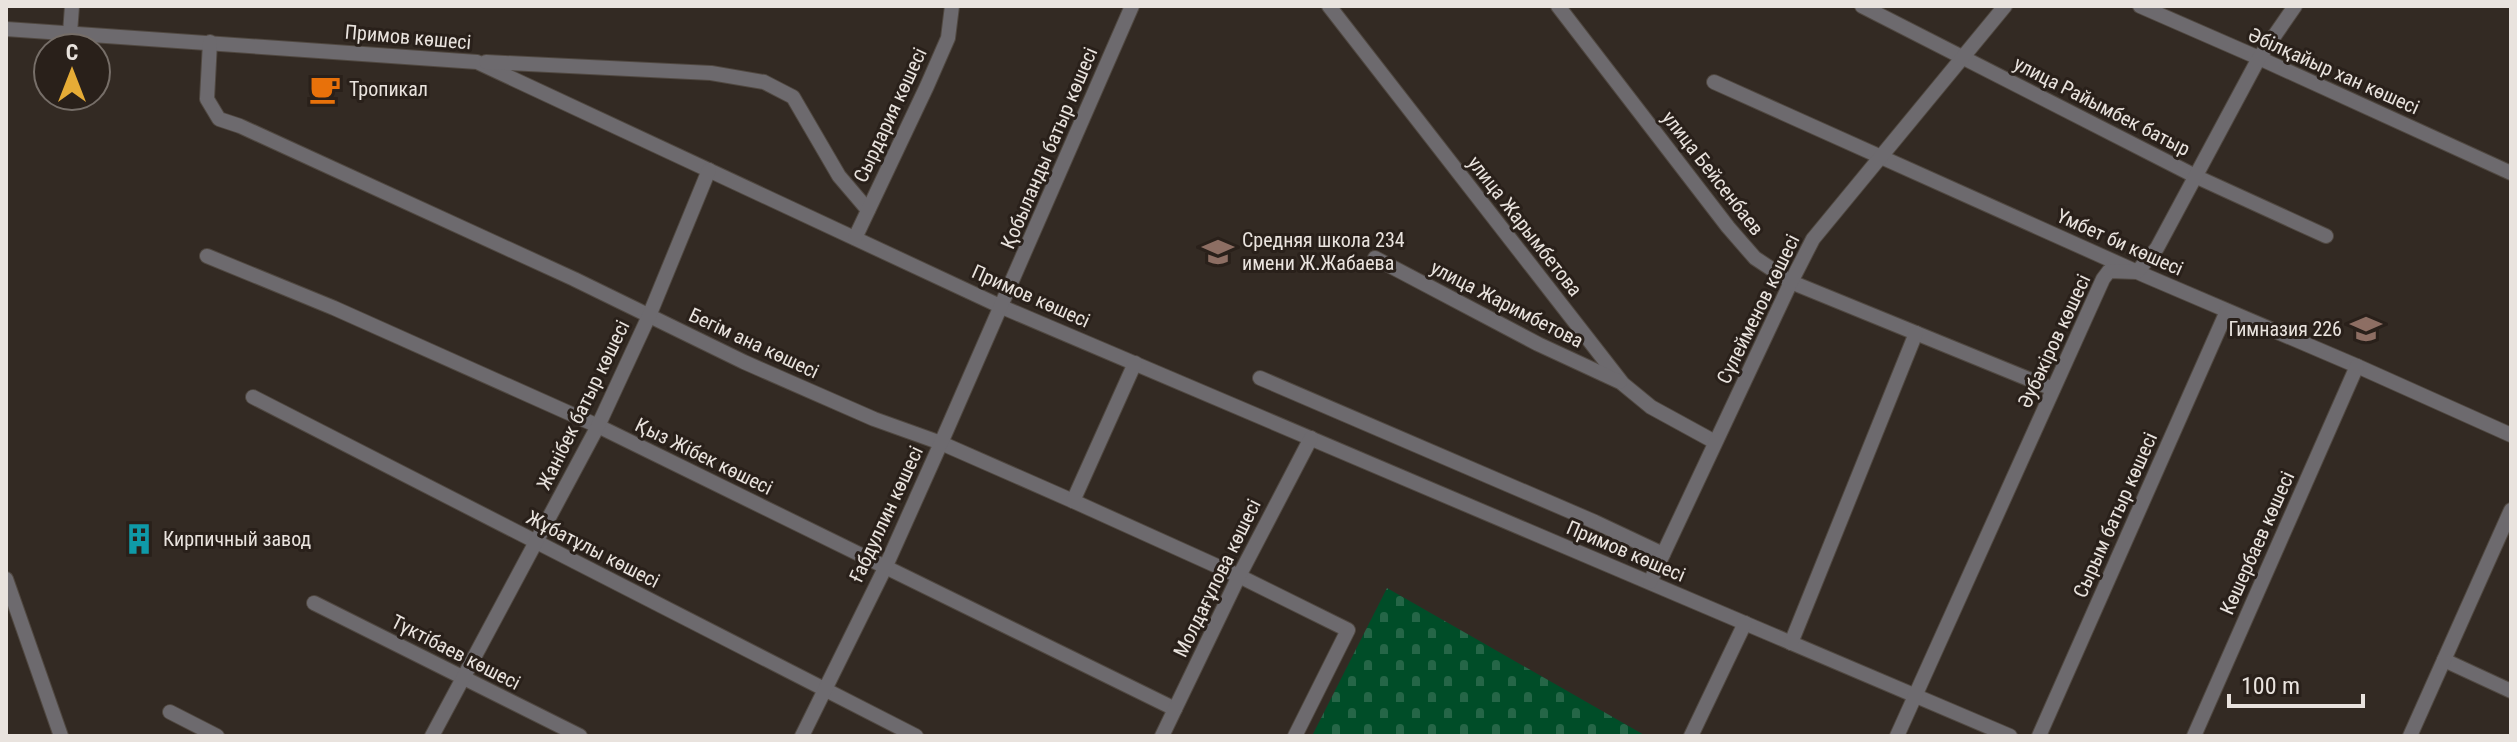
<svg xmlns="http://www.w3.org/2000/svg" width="2517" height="742" viewBox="0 0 2517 742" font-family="'Roboto Condensed',sans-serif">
	<defs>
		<pattern id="cemetery-stones" width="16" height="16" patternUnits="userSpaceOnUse" patternTransform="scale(2)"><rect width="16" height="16" fill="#004d28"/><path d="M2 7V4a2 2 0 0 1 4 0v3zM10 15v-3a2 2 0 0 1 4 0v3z" fill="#256647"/></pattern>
	</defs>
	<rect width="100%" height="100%" fill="#332a23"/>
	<!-- cemetery -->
	<polygon fill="url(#cemetery-stones)" points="1387,588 1646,736 1312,736"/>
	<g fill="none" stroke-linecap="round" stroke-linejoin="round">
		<defs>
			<g id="minor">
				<polyline points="1329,6 1623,384 1651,407 1715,442"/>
				<polyline points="1558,6 1728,227 1755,258 1791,282 2053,389"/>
				<polyline points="1862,6 2197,177 2326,236"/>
				<polyline points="2140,6 2259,58 2511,173"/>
				<polyline points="6,29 477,62 1002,307 2010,736"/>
				<polyline points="70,33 72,6"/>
				<polyline points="210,42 207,99 219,119 240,126 574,279 744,362 874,419 941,443 1073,501 1239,576 1348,630 1295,736"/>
				<polyline points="486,62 711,73 764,82 793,97 839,176 868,210"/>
				<polyline points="1714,82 2144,275 2357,366 2511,435"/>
				<polyline points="855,238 927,86 948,38 952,6"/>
				<polyline points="207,256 334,308 598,426 1175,709"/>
				<polyline points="1375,258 1538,344 1620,382"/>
				<polyline points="1260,378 1595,522 1663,554"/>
				<polyline points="253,397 916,736"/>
				<polyline points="1073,501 1135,363"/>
				<polyline points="6,579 61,736"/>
				<polyline points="1650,582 1791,282 1813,239 2005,6"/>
				<polyline points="314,603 580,736"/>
				<polyline points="1791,643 1916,333"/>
				<polyline points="2444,660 2511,691"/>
				<polyline points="170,712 217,736"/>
				<polyline points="432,736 598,426 649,316 709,170"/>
				<polyline points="802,736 885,568 941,443 1132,6"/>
				<polyline points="1162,736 1239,576 1311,438"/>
				<polyline points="1691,736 1745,623"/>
				<polyline points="1897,736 2103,279 2109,271 2137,272 2157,248 2259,58 2295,6"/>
				<polyline points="2039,736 2227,311"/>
				<polyline points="2194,736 2357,366"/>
				<polyline points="2410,736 2511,510"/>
			</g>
		</defs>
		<!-- minor casing -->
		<use href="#minor" stroke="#504841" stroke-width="16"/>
		<!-- minor -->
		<use href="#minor" stroke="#6d6a6e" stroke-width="14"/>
	</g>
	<!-- icons -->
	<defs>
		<symbol id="cafe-bare" viewBox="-9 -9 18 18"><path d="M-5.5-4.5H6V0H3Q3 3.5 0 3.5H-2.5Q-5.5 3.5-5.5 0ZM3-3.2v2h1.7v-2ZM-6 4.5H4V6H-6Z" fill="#e8710a" stroke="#29201a" stroke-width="2.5" paint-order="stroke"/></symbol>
		<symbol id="school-bare" viewBox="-9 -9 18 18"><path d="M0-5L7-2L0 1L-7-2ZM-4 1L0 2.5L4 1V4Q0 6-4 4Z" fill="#8d6e63" stroke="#29201a" stroke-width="2.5" paint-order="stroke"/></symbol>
		<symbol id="building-bare" viewBox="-9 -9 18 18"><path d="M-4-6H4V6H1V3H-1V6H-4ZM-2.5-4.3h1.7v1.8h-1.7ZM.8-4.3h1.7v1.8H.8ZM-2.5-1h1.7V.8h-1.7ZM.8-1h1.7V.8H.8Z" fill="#0f9aa8" stroke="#29201a" stroke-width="2.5" paint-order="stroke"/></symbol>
	</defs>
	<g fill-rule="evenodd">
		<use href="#cafe-bare" x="303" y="67" width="44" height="44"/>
		<use href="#school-bare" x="1196" y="230" width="44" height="44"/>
		<use href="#school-bare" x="2344" y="307" width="44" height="44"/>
		<use href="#building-bare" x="117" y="517" width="44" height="44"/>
	</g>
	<g text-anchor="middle" stroke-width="6" stroke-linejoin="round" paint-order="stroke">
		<!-- street labels -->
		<g font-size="20" fill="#e9e3de" stroke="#29201a">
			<text transform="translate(408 37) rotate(5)" y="7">Примов көшесі</text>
			<text transform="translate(2334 71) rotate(24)" y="7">Әбілқайыр хан көшесі</text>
			<text transform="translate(2102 106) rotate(27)" y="7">улица Райымбек батыр</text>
			<text transform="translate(890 115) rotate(-65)" y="7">Сырдария көшесі</text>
			<text transform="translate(1049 148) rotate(-67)" y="7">Қобыланды батыр көшесі</text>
			<text transform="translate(1713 173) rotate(52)" y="7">улица Бейсенбаев</text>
			<text transform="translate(1525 226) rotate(52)" y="7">улица Жарымбетова</text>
			<text transform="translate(2120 242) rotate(24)" y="7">Үмбет би көшесі</text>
			<text transform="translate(1031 296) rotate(24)" y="7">Примов көшесі</text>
			<text transform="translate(1507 304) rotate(27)" y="7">улица Жаримбетова</text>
			<text transform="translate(1758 309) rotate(-64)" y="7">Сүлейменов көшесі</text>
			<text transform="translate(2054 341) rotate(-65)" y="7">Әубәкіров көшесі</text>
			<text transform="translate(754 343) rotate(25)" y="7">Бегім ана көшесі</text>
			<text transform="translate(583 405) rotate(-64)" y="7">Жанібек батыр көшесі</text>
			<text transform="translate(704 456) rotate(26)" y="7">Қыз Жібек көшесі</text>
			<text transform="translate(886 514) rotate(-65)" y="7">Ғабдуллин көшесі</text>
			<text transform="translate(2115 515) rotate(-66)" y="7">Сырым батыр көшесі</text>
			<text transform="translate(2257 543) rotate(-66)" y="7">Көшербаев көшесі</text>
			<text transform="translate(593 549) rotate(27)" y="7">Жұбатұлы көшесі</text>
			<text transform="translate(1626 551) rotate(23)" y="7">Примов көшесі</text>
			<text transform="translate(1217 578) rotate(-64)" y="7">Молдағұлова көшесі</text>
			<text transform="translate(456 652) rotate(27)" y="7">Түктібаев көшесі</text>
		</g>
		<!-- poi labels -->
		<g font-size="20" fill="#e9e3de" stroke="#29201a" text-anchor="start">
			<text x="349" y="96">Тропикал</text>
			<text x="1242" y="247">Средняя школа 234<tspan x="1242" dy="23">имени Ж.Жабаева</tspan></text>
			<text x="2342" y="336" text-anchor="end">Гимназия 226</text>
			<text x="163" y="546">Кирпичный завод</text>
		</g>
	</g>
	<!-- border -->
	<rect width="2517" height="742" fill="none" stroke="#e9e3de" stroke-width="16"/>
	<!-- north arrow -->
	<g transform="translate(72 72)"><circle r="38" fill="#29201a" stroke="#766e68" stroke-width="2"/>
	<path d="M0-6L14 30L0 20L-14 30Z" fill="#e6ac36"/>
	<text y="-12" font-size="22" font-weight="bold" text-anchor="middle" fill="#e9e3de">С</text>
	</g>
	<!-- scale -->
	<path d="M2229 694v12h134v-12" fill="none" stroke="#e9e3de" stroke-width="4"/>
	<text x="2241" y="694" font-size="24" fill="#e9e3de" stroke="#29201a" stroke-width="6" paint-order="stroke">100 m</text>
</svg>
